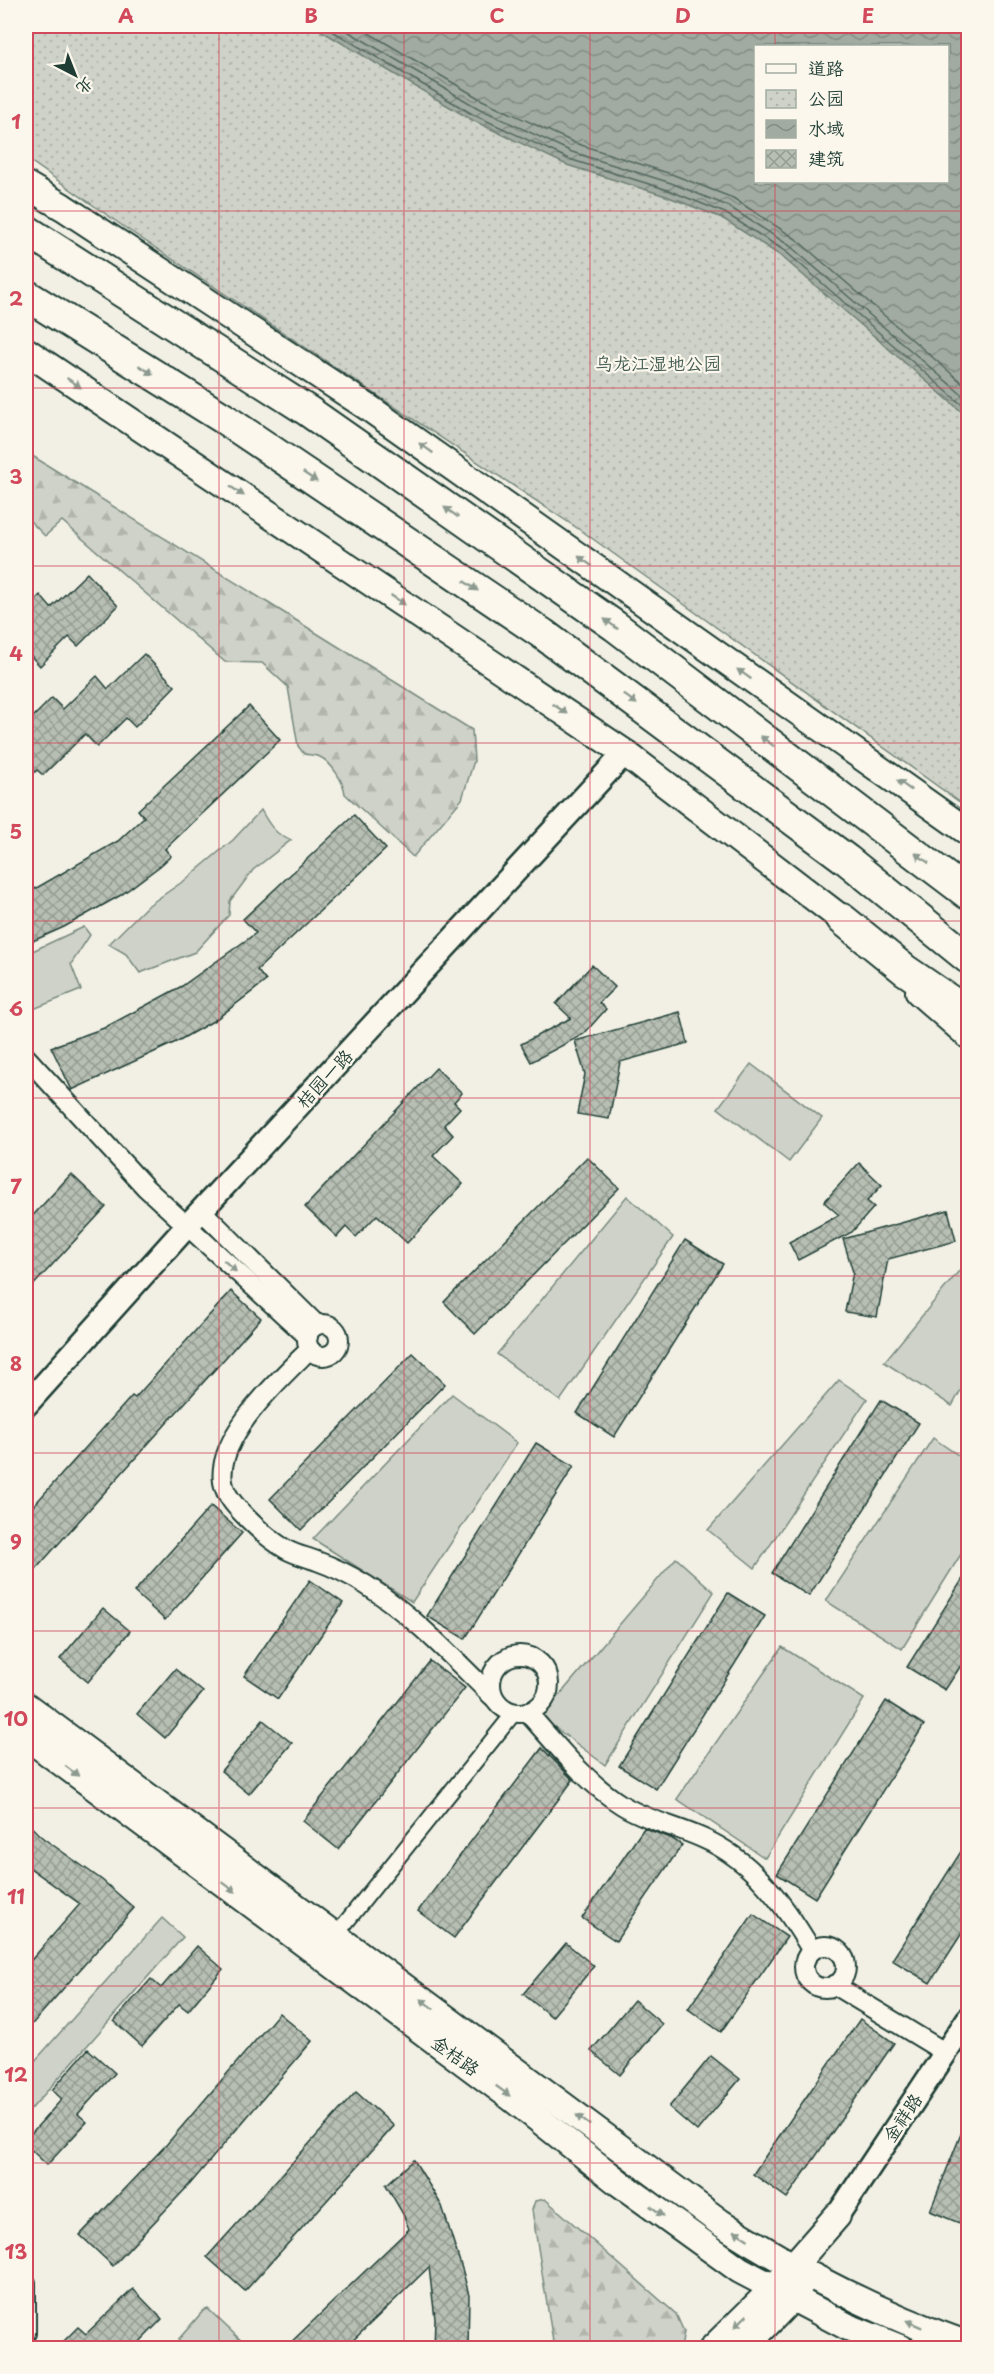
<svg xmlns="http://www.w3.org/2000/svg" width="994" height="2374" viewBox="0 0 994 2374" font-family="'Playpen Sans','LXGW WenKai TC',sans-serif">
	<defs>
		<pattern id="forest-firs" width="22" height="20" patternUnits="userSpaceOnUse" patternTransform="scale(1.5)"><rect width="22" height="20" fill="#cfd2c8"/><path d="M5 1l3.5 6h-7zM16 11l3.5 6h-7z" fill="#b1b5ac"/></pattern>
		<pattern id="park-dots" width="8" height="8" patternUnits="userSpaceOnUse" patternTransform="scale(1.5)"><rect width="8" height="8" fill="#cfd2c8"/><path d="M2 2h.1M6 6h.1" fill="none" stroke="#b1b5ac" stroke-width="1.8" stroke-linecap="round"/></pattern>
		<pattern id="water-waves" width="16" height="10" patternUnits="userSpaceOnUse" patternTransform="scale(1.5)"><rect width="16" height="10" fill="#a2aba1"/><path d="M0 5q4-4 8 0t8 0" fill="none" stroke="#838c84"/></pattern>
		<pattern id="building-cross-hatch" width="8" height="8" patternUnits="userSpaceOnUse" patternTransform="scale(1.5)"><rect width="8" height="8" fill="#b7beb3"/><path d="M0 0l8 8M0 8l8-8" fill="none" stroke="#949c92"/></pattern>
	</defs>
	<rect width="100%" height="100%" fill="#f2f0e5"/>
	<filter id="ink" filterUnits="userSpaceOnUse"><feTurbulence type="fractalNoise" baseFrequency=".0167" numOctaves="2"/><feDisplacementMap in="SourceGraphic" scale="12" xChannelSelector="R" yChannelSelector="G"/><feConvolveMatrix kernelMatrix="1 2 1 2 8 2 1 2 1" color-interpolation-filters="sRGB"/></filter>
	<g filter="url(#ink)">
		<!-- grass -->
		<g fill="#cfd2c8" stroke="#77887e" stroke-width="1.5">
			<path d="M 261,810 C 268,823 276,836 291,840 L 253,870 L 230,901 L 229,915 L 195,952 L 140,973 L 126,954 L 109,944 L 146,907 L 185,880 L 233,840 Z"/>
			<polygon points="84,927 90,935 71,964 81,990 26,1012 26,954"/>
			<polygon points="751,1064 822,1118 789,1162 718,1108"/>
			<polygon points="627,1196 673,1237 560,1401 497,1354"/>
			<polygon points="968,1260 968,1377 952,1406 884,1362"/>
			<polygon points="839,1380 867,1399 755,1568 708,1530"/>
			<polygon points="452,1394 517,1443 412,1602 313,1539"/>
			<polygon points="933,1438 968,1462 968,1543 902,1649 826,1601"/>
			<polygon points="676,1558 714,1592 605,1765 541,1717"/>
			<polygon points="782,1647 864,1699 765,1858 677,1799"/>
			<polygon points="162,1918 183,1937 26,2115 26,2071"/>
			<polygon points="208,2309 249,2348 187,2348 178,2340 203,2311"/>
		</g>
		<!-- forest -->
		<g fill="url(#forest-firs)" stroke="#77887e" stroke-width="1.5">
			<path d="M 26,452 L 472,730 L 474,761 L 462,799 L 413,857 L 345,794 C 344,782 331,762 320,757 C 316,755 309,755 304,754 L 298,746 L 288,687 L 262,663 L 225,662 L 62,521 L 45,536 L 26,517 Z"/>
			<polygon points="545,2199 676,2314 684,2332 681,2348 554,2348 532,2210 535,2201"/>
		</g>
		<!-- park -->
		<polygon fill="url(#park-dots)" stroke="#77887e" stroke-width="1.5" points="26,26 351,26 751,206 968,396 968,808 586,534 127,229 26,158"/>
		<!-- water -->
		<path fill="url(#water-waves)" stroke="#6e7f75" stroke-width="1.5" fill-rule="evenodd" d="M 313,26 L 968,26 L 968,417 L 781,256 L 722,218 L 666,196 L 567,165 L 472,120 ZM 756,46 L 948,46 L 948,182 L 756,182 Z"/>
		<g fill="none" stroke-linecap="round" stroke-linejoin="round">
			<!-- shore -->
			<g stroke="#536960" stroke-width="1.5">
				<polyline points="324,26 474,115 569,159 668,190 725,213 785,251 968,410"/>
				<polyline points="339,26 478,108 572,152 671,183 728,206 790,246 968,400"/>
				<polyline points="357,26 482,100 575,143 674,175 733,198 796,239 968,388"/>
			</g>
		</g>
		<!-- building -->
		<g fill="url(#building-cross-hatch)" stroke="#1f3d34" stroke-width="1.5">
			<polygon points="87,573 118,606 78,646 69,637 40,666 26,651 26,609 40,595 51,608"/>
			<polygon points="144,654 175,686 135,727 126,718 97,747 85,734 43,775 37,770 26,781 26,724 52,698 63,709 97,676 108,689"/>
			<polygon points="249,706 280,740 165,849 171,856 160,866 121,895 64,927 26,944 26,894 118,841 144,817 138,810"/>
			<polygon points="354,815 386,849 257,970 266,981 215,1020 176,1042 72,1090 51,1047 104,1028 182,986 256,933 243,919"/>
			<polygon points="592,965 615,987 599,1003 606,1009 584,1034 531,1062 521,1044 571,1018 556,1004"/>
			<polygon points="680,1012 688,1043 620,1062 609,1119 577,1114 585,1074 575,1041"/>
			<polygon points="436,1068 462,1093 454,1102 460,1108 444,1125 453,1135 433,1156 463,1184 407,1243 377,1215 356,1237 346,1227 337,1237 305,1207"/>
			<polygon points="587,1157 619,1188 475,1334 444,1302"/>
			<polygon points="859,1163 882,1185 867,1201 874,1207 852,1232 798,1260 789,1242 839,1215 824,1202"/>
			<polygon points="71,1174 106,1207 26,1293 26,1223"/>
			<polygon points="948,1210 956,1241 888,1259 877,1317 845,1312 853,1272 843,1239"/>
			<polygon points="685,1240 723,1264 614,1437 577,1413"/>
			<polygon points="231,1291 261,1318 26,1580 26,1514 132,1396 135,1398"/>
			<polygon points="413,1353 445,1384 301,1530 270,1499"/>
			<polygon points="881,1400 919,1423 809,1596 772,1573"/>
			<polygon points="536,1443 574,1466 465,1639 427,1616"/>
			<polygon points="211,1506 242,1533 165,1620 134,1592"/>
			<polygon points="969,1569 969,1653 945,1690 907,1667"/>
			<polygon points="310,1580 343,1603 278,1699 244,1676"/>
			<polygon points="728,1593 765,1616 656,1789 619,1766"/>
			<polygon points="103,1608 130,1631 88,1682 60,1659"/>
			<polygon points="430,1661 465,1688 338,1849 303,1821"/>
			<polygon points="175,1669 203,1692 165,1738 137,1714"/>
			<polygon points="886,1701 924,1725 815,1898 777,1874"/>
			<polygon points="263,1720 292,1743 249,1794 221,1771"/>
			<polygon points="542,1748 573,1780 454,1938 418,1911"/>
			<polygon points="26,1822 43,1838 102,1880 134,1908 26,2031 26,1966 80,1904 26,1865"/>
			<polygon points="644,1828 671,1838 682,1845 616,1941 582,1918"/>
			<polygon points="969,1839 969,1922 930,1983 892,1960"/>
			<polygon points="753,1914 787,1937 721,2032 688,2009"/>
			<polygon points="566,1943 594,1966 552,2017 523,1994"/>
			<polygon points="197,1946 223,1969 188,2011 179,2004 142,2046 114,2021 151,1979 161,1988"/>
			<polygon points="634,2000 662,2024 620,2075 591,2051"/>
			<polygon points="279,2013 312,2041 190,2184 113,2266 80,2235 167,2144"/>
			<polygon points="860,2019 894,2043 787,2198 753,2174"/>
			<polygon points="88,2049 115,2073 78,2114 87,2122 47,2165 26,2145 26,2139 62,2099 52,2090"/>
			<polygon points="711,2056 740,2079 697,2131 669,2107"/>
			<polygon points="356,2092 394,2126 245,2291 207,2257"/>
			<polygon points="969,2114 969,2227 930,2211"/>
			<polygon points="414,2160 442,2206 463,2272 469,2295 468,2349 434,2349 435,2319 429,2267 344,2349 284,2349 409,2229 403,2214 386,2185"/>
			<polygon points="133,2289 162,2319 133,2349 56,2349 78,2327 86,2334"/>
		</g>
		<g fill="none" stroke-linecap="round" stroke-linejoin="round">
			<defs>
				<polyline id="pedestrian" points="335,1936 514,1713"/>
				<g id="minor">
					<polyline points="26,1057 146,1188 308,1337"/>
					<polyline points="202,1211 317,1325"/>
					<circle cx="323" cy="1340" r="16"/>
					<path d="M 310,1349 C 280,1379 216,1436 223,1482 C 225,1496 238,1509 248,1519 C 260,1531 273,1542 287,1550 C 296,1555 307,1557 317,1561 C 334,1567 350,1575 366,1585 C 413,1615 452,1657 492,1696"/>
					<circle cx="520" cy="1684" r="29"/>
					<path d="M 527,1712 C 556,1744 585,1782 622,1805 C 646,1820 675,1826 702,1838 C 752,1859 785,1905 812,1951"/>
					<circle cx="825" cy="1967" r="21"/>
					<polyline points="834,1985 946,2053"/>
					<polyline points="26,2283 26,2333"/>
				</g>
				<g id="tertiary">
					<polyline points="26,1405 187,1226 625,753"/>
					<polyline points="837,2216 968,2019"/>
				</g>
				<g id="secondary">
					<polyline points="26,185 63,207 369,408 968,832"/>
					<polyline points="26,351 625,753 842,919 855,932"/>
					<polyline points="919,992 968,1035"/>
					<path d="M 26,1706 L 721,2223 C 799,2273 881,2314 968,2345"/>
					<polyline points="26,1736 512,2098 618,2182 740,2270 848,2327 900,2348"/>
					<polyline points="713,2348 773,2289 837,2216"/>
					<polyline points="744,2348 791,2299 800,2285"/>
				</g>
				<g id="trunk">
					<polyline points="26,230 308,411 615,626 968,894"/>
					<polyline points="26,295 223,418 543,634 847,860 968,958"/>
					<polyline points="842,919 905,970 968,1013"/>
				</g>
			</defs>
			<!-- pedestrian casing -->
			<use href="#pedestrian" stroke="#1f3d34" stroke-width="18"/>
			<!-- minor casing -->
			<use href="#minor" stroke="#1f3d34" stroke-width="22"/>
			<!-- tertiary casing -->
			<use href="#tertiary" stroke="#1f3d34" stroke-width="27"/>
			<!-- secondary casing -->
			<use href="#secondary" stroke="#1f3d34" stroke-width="30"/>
			<!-- trunk casing -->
			<use href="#trunk" stroke="#1f3d34" stroke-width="34"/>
			<!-- pedestrian -->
			<use href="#pedestrian" stroke="#fbf7ec" stroke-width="14"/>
			<!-- minor -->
			<use href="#minor" stroke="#fbf7ec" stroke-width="18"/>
			<!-- tertiary -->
			<use href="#tertiary" stroke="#fbf7ec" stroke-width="22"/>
			<!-- secondary -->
			<use href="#secondary" stroke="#fbf7ec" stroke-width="26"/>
			<!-- trunk -->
			<use href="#trunk" stroke="#fbf7ec" stroke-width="30"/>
		</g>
		<!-- one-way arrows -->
		<defs><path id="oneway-solid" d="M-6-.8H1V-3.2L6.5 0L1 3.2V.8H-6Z" transform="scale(1.5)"/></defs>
		<g fill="#8d9a90">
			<use href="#oneway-solid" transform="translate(146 370) rotate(32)"/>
			<use href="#oneway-solid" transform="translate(74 383) rotate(34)"/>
			<use href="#oneway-solid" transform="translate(426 448) rotate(-145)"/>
			<use href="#oneway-solid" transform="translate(310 477) rotate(34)"/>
			<use href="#oneway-solid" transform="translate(237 491) rotate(34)"/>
			<use href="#oneway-solid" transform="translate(451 512) rotate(-145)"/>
			<use href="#oneway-solid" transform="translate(585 561) rotate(-145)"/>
			<use href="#oneway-solid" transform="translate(471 586) rotate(34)"/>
			<use href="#oneway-solid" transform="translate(398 600) rotate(34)"/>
			<use href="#oneway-solid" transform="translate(611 624) rotate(-144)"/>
			<use href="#oneway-solid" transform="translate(744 674) rotate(-145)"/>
			<use href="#oneway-solid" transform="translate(630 699) rotate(37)"/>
			<use href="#oneway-solid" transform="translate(560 709) rotate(34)"/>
			<use href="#oneway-solid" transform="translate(767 741) rotate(-143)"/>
			<use href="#oneway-solid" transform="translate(904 785) rotate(-145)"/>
			<use href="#oneway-solid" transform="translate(922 858) rotate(-143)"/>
			<use href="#oneway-solid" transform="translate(230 1266) rotate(43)"/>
			<use href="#oneway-solid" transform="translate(72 1771) rotate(37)"/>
			<use href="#oneway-solid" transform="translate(229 1887) rotate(37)"/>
			<use href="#oneway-solid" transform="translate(427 2004) rotate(-143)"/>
			<use href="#oneway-solid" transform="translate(503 2091) rotate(36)"/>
			<use href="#oneway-solid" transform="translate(583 2120) rotate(-143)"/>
			<use href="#oneway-solid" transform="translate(657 2211) rotate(36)"/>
			<use href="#oneway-solid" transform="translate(741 2235) rotate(-147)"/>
			<use href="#oneway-solid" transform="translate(741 2321) rotate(136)"/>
			<use href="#oneway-solid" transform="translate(914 2324) rotate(-156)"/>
		</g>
	</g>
	<!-- grid -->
	<path fill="none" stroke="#d1495b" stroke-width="1.5" stroke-opacity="0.55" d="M 219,26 L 219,2348M 404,26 L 404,2348M 590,26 L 590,2348M 775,26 L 775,46M 775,182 L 775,2348M 26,211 L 968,211M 26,388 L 968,388M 26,566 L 968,566M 26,743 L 968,743M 26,921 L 968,921M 26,1098 L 968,1098M 26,1276 L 968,1276M 26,1453 L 968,1453M 26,1631 L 968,1631M 26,1808 L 968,1808M 26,1986 L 968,1986M 26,2163 L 968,2163"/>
	<g text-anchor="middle" stroke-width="4.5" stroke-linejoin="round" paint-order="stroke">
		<!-- park labels -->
		<g font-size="18" fill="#425b52" stroke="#fbf7ec">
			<text x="658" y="370">乌龙江湿地公园</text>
		</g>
		<!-- street labels -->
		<g font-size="18" fill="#1f3d34" stroke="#fbf7ec">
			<text transform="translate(325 1079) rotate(-47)" y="6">桔园一路</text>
			<text transform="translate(455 2056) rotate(36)" y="6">金桔路</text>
			<text transform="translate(903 2118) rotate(-56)" y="6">金祥路</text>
		</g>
	</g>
	<!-- margin -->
	<rect width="994" height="2374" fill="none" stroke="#fbf7ec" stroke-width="66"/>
	<!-- legend -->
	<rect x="754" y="45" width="195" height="138" fill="#fbf7ec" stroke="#a3ada2" stroke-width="1.5"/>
	<rect x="766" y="64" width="30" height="9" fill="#fbf7ec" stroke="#a3ada2" stroke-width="1.5"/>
	<text x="808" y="75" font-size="18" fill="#1f3d34">道路</text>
	<rect x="766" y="90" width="30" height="18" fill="url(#park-dots)" stroke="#a3ada2" stroke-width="1.5"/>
	<text x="808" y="105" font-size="18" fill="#1f3d34">公园</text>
	<rect x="766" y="120" width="30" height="18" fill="url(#water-waves)" stroke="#a3ada2" stroke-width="1.5"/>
	<text x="808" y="135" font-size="18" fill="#1f3d34">水域</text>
	<rect x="766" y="150" width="30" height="18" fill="url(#building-cross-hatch)" stroke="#a3ada2" stroke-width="1.5"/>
	<text x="808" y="165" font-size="18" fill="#1f3d34">建筑</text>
	<!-- north arrow -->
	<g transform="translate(75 75) rotate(138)" stroke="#fbf7ec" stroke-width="4.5" paint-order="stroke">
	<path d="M0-4.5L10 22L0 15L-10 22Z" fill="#1f3d34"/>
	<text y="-9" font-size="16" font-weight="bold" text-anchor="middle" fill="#1f3d34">北</text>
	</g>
	<rect x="33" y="33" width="928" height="2308" fill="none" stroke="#d1495b" stroke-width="2"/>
	<g font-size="20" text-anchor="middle" font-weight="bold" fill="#d1495b">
		<text x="126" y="23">A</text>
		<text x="311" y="23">B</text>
		<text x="497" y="23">C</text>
		<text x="683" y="23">D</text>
		<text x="868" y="23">E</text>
		<text x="16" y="129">1</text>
		<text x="16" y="306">2</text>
		<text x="16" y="484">3</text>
		<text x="16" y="661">4</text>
		<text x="16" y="839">5</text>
		<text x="16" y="1016">6</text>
		<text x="16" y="1194">7</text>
		<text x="16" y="1371">8</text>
		<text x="16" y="1549">9</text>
		<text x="16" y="1726">10</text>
		<text x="16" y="1904">11</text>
		<text x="16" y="2082">12</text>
		<text x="16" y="2259">13</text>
	</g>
</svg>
